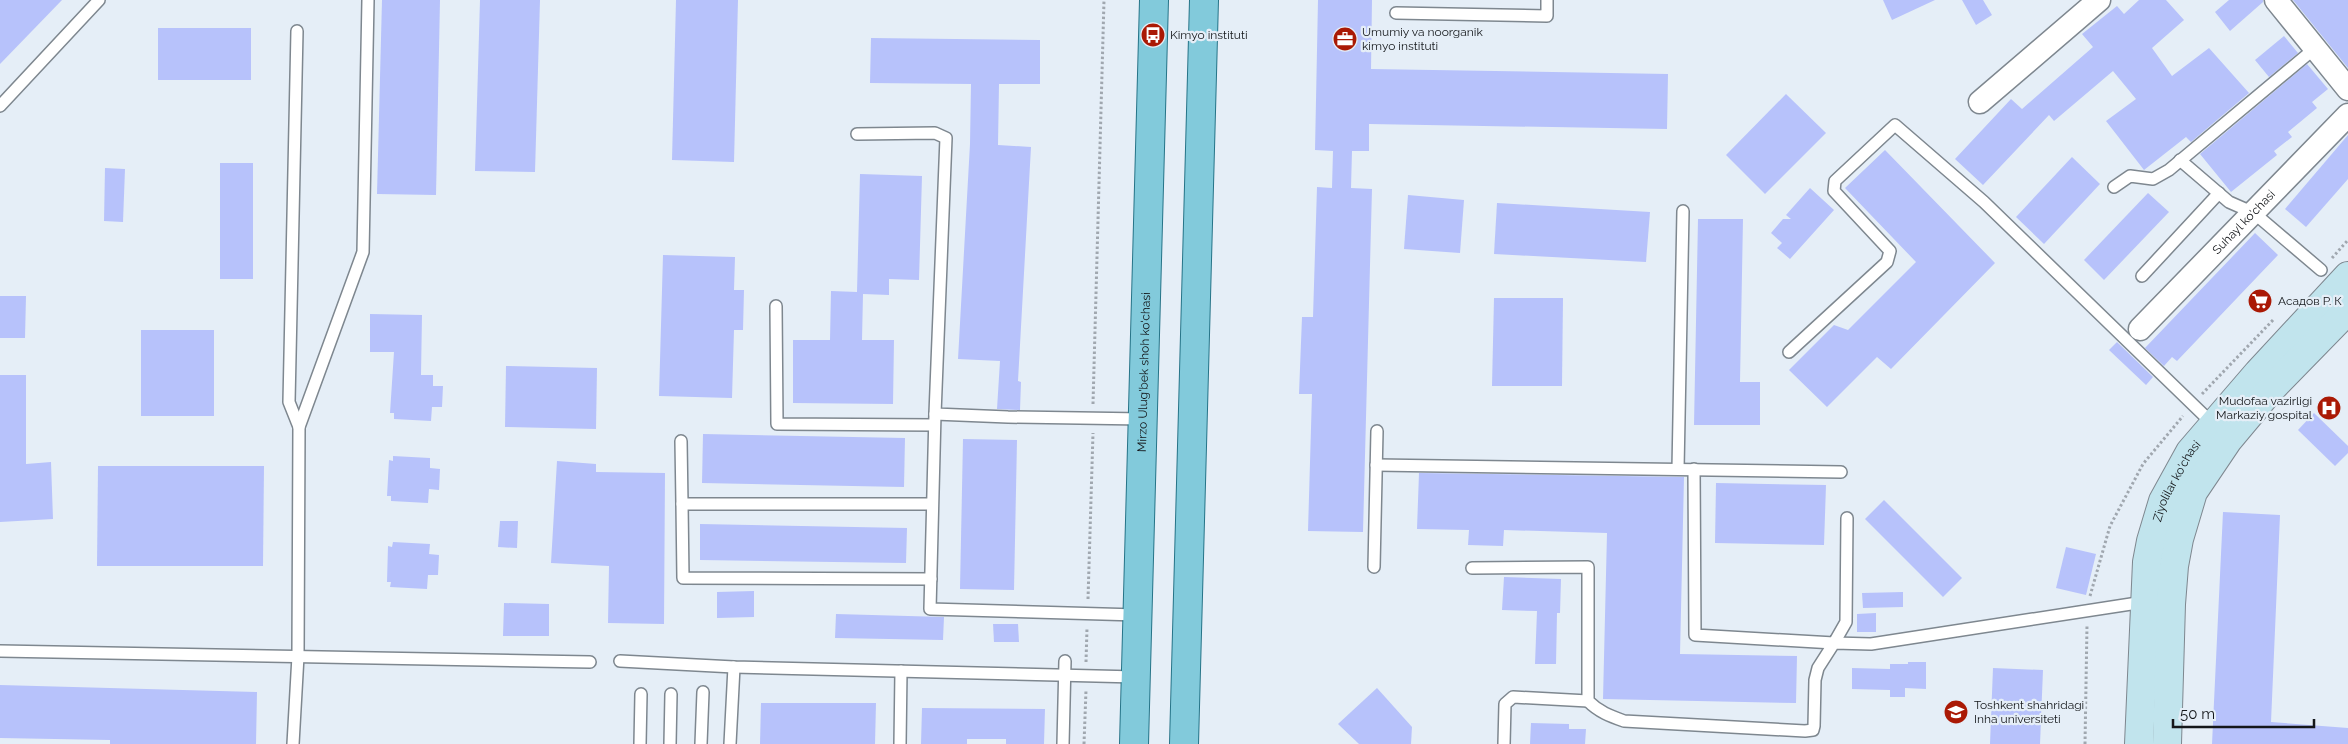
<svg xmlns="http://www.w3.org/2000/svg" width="2348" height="744" viewBox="0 0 2348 744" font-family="Raleway,sans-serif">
	<rect width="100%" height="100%" fill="#e5eef7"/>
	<!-- building -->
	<g fill="#b7c2fb">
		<polygon points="0,0 62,0 0,64"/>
		<polygon points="382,0 440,0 436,195 377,194"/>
		<polygon points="480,0 540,0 535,172 475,171"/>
		<polygon points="676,0 738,0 734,162 672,160"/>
		<polygon points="1318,0 1372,0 1371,69 1668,74 1667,129 1369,124 1369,151 1352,151 1351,188 1372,189 1363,532 1308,531 1312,394 1299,394 1302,317 1313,317 1317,187 1332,188 1333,151 1315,150"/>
		<polygon points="1883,0 1935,0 1892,20"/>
		<polygon points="1962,0 1983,0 1992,15 1976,25"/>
		<polygon points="2139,0 2166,0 2184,20 2152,48 2172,76 2209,48 2249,93 2191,142 2186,137 2144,170 2106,121 2136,99 2113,71 2054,121 2049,115 1983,185 1955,159 2011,99 2022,109 2093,47 2082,34 2117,6 2124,14"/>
		<polygon points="2229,0 2263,0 2263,2 2230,31 2215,12"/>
		<polygon points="2293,0 2348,0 2348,68"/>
		<rect x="158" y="28" width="93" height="52"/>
		<polygon points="2284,36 2298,53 2269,77 2255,60"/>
		<polygon points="871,38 1040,40 1040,84 999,84 998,145 1031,147 1018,381 1021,382 1020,410 997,409 1000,361 958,359 970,144 971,84 870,83"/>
		<polygon points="2307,64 2328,89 2312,102 2317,108 2288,132 2292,137 2274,151 2277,155 2231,192 2200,154"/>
		<polygon points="1786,94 1826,133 1765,194 1726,155"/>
		<polygon points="2348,135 2348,179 2306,227 2285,209"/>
		<polygon points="1885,150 1995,263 1891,369 1877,357 1827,407 1789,370 1834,325 1848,330 1916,262 1845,188"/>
		<polygon points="2072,157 2100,184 2044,244 2016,217"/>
		<rect x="220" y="163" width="33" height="116"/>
		<polygon points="105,168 125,169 123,222 104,221"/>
		<polygon points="860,174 922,176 919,280 889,279 889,295 863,294 862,340 894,340 893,404 793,403 793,340 830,340 831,291 857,292"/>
		<polygon points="1810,188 1834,210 1790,259 1777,248 1782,243 1771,233 1783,219 1791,219 1786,215"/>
		<polygon points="2148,193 2169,212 2104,280 2084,260"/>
		<polygon points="1408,195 1464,200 1460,253 1404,249"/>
		<polygon points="1497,203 1650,212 1646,262 1494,254"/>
		<polygon points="1698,219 1743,219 1740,382 1760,382 1760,425 1694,425"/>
		<polygon points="2255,233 2278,255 2177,361 2172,357 2164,366 2145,348"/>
		<polygon points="663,255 735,257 734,290 744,290 743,330 734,330 732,398 659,396"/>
		<polygon points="0,296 26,296 25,338 0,338"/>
		<polygon points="1494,298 1563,298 1562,386 1492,386"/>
		<polygon points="370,314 422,315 421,375 433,375 433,386 443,386 442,407 432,407 431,421 394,419 394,413 390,413 394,352 370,352"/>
		<rect x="141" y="330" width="73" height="86"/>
		<polygon points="2117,342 2153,377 2146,385 2109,350"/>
		<polygon points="506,366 597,368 596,429 505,427"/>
		<polygon points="0,375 26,375 26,464 51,462 53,519 0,522"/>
		<polygon points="2314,413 2348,446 2348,453 2335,466 2298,430"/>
		<polygon points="703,434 905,438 904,487 702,483"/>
		<polygon points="963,439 1017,440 1014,590 960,589"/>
		<polygon points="393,456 430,458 430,468 440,469 439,490 429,489 428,503 391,501 391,496 387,496 389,460 393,461"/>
		<polygon points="557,461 596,464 596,472 665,473 664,624 608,623 609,566 551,563"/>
		<polygon points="98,466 264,466 263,566 97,566"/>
		<polygon points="1419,473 1684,477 1680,654 1797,656 1796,703 1603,699 1607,533 1504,530 1503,546 1468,545 1469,530 1417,529"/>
		<polygon points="1716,483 1826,485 1824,545 1715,543"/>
		<polygon points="1884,500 1962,578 1943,597 1865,519"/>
		<polygon points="2223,512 2280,515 2271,722 2348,728 2348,744 2212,744"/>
		<polygon points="500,521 518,521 517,548 498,547"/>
		<polygon points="700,524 907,528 906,563 700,560"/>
		<polygon points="393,542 430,544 429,554 439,555 438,575 428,575 427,589 390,587 391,582 387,582 388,546 392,547"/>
		<polygon points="2066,547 2096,554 2086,595 2056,588"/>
		<polygon points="1504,577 1561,579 1560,613 1557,613 1556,664 1535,664 1537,611 1502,610"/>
		<polygon points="754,591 754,617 717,618 717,592"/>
		<polygon points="1903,592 1903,607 1863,608 1862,593"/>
		<polygon points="504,603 549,604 549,636 503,636"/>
		<polygon points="1876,613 1876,632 1857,632 1857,614"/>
		<polygon points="836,614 944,617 943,640 835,638"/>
		<polygon points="993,624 1018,624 1019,642 994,642"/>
		<polygon points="1908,662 1926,662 1926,689 1905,688 1905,697 1890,697 1890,690 1852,689 1852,668 1890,669 1890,664 1908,664"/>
		<polygon points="1993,668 2043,670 2040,744 1990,744"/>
		<polygon points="0,685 257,692 256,744 110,744 110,740 0,738"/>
		<polygon points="1377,688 1412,727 1411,744 1359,744 1338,724"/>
		<polygon points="761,703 876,703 875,744 760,744"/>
		<polygon points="922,708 1045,709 1044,744 1006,744 1006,739 967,739 967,744 921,744"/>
		<polygon points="1531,723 1569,724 1569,729 1586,729 1585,744 1530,744"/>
	</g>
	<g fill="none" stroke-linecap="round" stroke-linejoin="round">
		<defs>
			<g id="lane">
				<polyline points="1396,13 1547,16 1547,0"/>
				<polyline points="297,31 289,402 299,427"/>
				<polyline points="0,106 99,0"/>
				<polyline points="857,134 935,133 946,138 935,414 1008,417 1143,419"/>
				<polyline points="2180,160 2229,202 2254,213 2321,270"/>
				<polyline points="2114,187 2130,176 2153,179 2169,170 2314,49"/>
				<polyline points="2142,276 2219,193"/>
				<polyline points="776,306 777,424 934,425"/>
				<polyline points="1789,352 1887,262 1890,251 1834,191 1835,181 1895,125 1984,202 2213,424"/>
				<polyline points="935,414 930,609 1137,615"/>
				<polyline points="681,441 682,504"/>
				<polyline points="1376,465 1841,472"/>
				<polyline points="1678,469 1683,211"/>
				<polyline points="1694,469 1695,635 1834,643 1846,622 1847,518"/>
				<polyline points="1374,567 1377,431"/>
				<path d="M 1472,568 L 1588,567 L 1588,701 C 1599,712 1610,716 1624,721 L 1805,731 L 1813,730 L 1814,726 L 1815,680 L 1818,668 L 1834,643 L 1871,644 L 2144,602"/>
				<polyline points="931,579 683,578 682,504 932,504"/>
				<polyline points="0,651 590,662"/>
				<polyline points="620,661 734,667 1136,677"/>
				<polyline points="293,744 298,656 299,427 363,252 368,0"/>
				<polyline points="640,744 641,694"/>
				<polyline points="670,744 671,694"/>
				<polyline points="701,744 703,692"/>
				<polyline points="730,744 734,667"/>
				<polyline points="900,744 901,671"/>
				<polyline points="1063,744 1065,661"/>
				<polyline points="1504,744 1505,704 1513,697 1588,701"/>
			</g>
			<g id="street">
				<polyline points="2276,0 2348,89"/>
				<polyline points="1980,102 2099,0"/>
				<path id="s1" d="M 2140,329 L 2348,115"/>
			</g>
			<g id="secondary">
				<path id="s2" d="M 2139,744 L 2147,562 L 2151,541 L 2163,501 L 2190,452 L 2258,373 L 2348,276"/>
				<polyline points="2167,744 2171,604 2174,566 2179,539 2193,492 2228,440 2269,391 2348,310"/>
			</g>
			<g id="primary">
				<path id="s3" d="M 1134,744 L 1154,0"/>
				<polyline points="1184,744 1204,0"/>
			</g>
		</defs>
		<!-- lane casing -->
		<use href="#lane" stroke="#7e878f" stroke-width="14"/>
		<!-- street casing -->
		<use href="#street" stroke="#7e878f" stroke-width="25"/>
		<!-- secondary casing -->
		<use href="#secondary" stroke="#7e878f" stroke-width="30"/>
		<!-- primary casing -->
		<use href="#primary" stroke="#267488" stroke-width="30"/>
		<!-- path -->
		<g stroke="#a0a7af" stroke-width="3" stroke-dasharray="2.5 2.5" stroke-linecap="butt">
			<polyline points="2332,258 2348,240"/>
			<polyline points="2202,394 2274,319"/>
			<polyline points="1093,404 1104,0"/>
			<polyline points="2090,596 2110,526 2143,464 2183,416"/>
			<polyline points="1088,599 1093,433"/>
			<polyline points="1086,662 1087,628"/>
			<polyline points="1084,744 1086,690"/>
			<polyline points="2085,744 2087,625"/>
		</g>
		<!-- lane -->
		<use href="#lane" stroke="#fff" stroke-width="11"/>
		<!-- street -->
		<use href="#street" stroke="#fff" stroke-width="22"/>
		<!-- secondary -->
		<use href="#secondary" stroke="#c1e4ed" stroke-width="28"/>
		<!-- primary -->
		<use href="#primary" stroke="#82cadb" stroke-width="28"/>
	</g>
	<!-- icons -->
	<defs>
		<symbol id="bus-disc" viewBox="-11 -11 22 22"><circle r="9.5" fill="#aa1905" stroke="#e5eef7"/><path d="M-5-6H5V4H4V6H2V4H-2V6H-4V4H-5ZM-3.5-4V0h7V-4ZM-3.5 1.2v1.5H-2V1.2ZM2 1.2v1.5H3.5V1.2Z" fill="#fff"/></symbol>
		<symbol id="office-disc" viewBox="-11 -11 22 22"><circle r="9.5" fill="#aa1905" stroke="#e5eef7"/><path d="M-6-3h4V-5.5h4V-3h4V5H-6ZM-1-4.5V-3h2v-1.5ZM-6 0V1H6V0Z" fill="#fff"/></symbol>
		<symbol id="supermarket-disc" viewBox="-11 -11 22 22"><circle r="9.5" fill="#aa1905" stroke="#e5eef7"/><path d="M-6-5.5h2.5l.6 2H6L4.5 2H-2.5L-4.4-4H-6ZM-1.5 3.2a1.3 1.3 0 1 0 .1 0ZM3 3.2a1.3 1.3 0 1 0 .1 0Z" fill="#fff"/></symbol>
		<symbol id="hospital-disc" viewBox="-11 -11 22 22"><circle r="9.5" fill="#aa1905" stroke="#e5eef7"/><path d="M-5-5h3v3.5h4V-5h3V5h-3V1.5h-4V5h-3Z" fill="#fff"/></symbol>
		<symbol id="university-disc" viewBox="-11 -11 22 22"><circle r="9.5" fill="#aa1905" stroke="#e5eef7"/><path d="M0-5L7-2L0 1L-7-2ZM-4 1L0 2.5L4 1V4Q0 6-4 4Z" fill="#fff"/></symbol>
	</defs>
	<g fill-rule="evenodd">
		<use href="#bus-disc" x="1139" y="21" width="28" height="28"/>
		<use href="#office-disc" x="1331" y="25" width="28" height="28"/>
		<use href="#supermarket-disc" x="2246" y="287" width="28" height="28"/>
		<use href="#hospital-disc" x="2315" y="394" width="28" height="28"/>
		<use href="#university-disc" x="1942" y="698" width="28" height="28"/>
	</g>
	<g text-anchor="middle" stroke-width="4.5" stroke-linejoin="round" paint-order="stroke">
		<!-- poi labels -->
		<g font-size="12" fill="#14171a" stroke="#e5eef7" text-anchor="start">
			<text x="1362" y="36">Umumiy va noorganik<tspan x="1362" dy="14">kimyo instituti</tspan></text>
			<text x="1170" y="39">Kimyo instituti</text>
			<text x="2278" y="305">Асадов Р. К</text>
			<text x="2312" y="405" text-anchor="end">Mudofaa vazirligi<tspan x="2312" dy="14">Markaziy gospital</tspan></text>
			<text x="1974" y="709">Toshkent shahridagi<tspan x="1974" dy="14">Inha universiteti</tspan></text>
		</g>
		<!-- street labels -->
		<g font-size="12" fill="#14171a" stroke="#e5eef7">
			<text dy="4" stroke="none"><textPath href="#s1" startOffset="149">Suhayl ko'chasi</textPath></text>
			<text dy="4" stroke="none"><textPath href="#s3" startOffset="372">Mirzo Ulug'bek shoh ko'chasi</textPath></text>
			<text dy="4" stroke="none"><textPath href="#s2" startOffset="269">Ziyolilar ko'chasi</textPath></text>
		</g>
	</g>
	<!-- scale -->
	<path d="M2173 719v8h141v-8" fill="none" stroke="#14171a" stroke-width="2.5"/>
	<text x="2180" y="719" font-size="15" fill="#14171a" stroke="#e5eef7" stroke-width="4" paint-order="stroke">50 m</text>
</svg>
